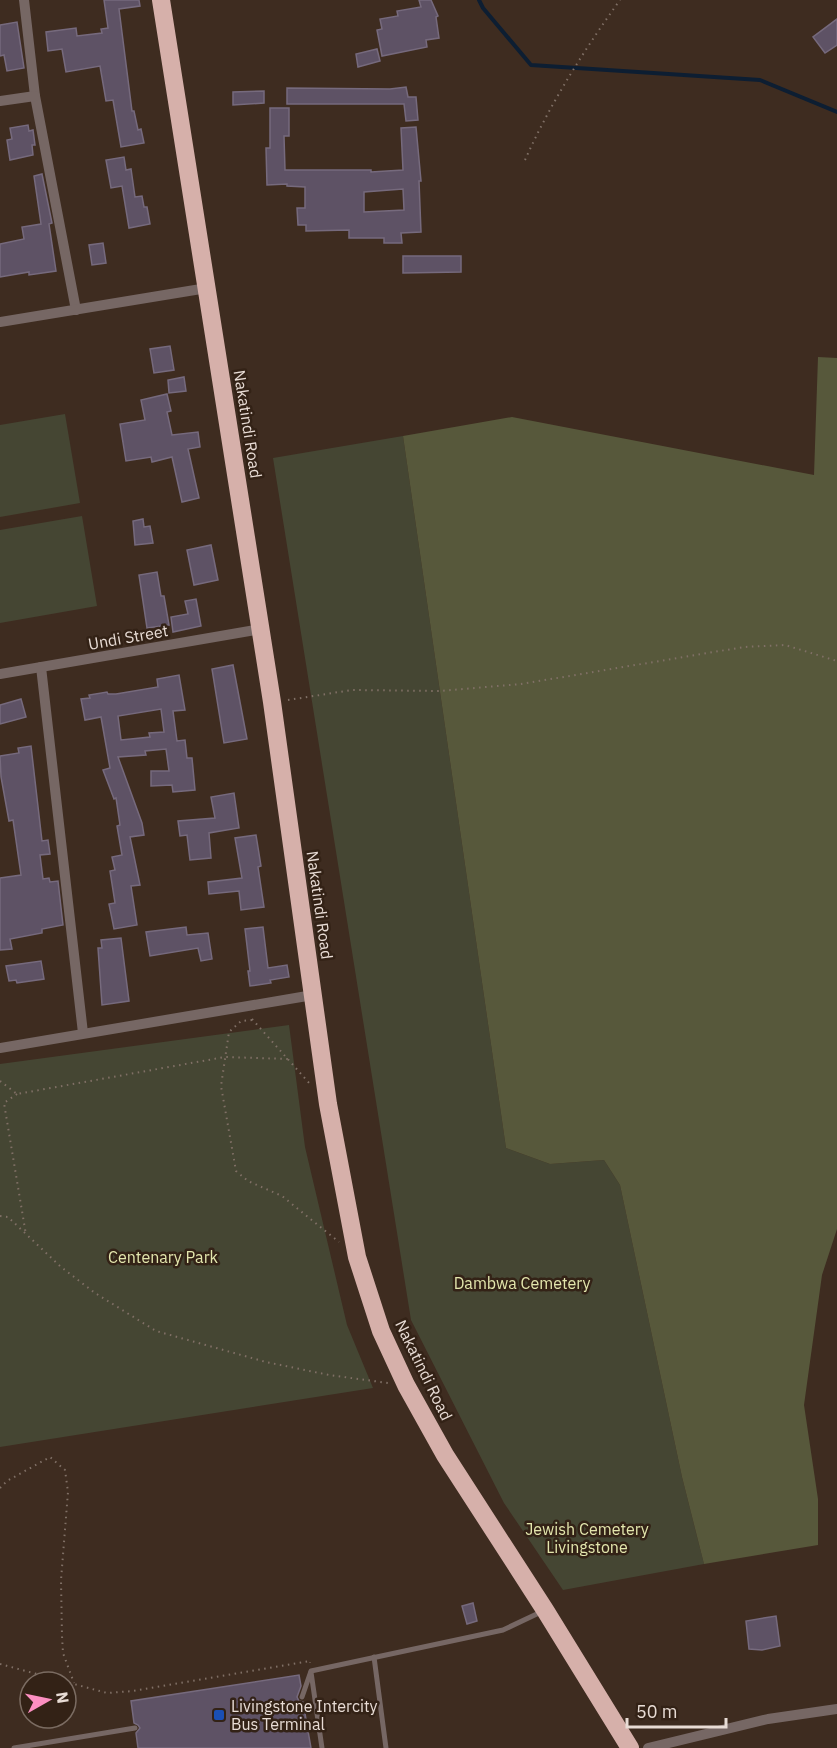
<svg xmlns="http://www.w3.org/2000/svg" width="837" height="1748" viewBox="0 0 837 1748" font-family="'IBM Plex Sans',sans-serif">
	<rect width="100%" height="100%" fill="#3e2c20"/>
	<!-- green -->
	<g fill="#454633">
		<polygon points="65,414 80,503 0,517 0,425"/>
		<polygon points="403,436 506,1148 550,1164 604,1160 620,1185 682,1477 704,1564 563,1590 504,1503 411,1320 273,458"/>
		<polygon points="82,516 97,606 0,623 0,530"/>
		<polygon points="289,1025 305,1147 347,1325 373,1388 0,1447 0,1064"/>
	</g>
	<!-- forest -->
	<polygon fill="#57583b" points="818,357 837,358 837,1229 822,1275 804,1405 818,1499 818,1545 704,1564 682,1477 620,1185 604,1160 550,1164 506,1148 403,436 512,417 814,475"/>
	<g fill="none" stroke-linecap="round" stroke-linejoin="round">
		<!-- stream -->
		<polyline stroke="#0d1e32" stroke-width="4" points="479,0 483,8 531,65 760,80 837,112"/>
	</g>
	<!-- building -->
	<g fill="#5e5265" stroke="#766a7d" stroke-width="1.5" fill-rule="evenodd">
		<polygon points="104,0 139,0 140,6 119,9 132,111 134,111 138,130 141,129 144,143 121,147 113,100 106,101 100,66 66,72 62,49 48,51 46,32 76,28 77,36 102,33 101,29 108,28"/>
		<polygon points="419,0 431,0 438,16 436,17 439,38 426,40 427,47 382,56 377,30 382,29 380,19 398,16 397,11 421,7"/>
		<polygon points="837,19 837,45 825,53 813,37"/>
		<polygon points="17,22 24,68 7,71 4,55 0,56 0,25"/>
		<polygon points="377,49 380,61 358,67 356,54"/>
		<polygon points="406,87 408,97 416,97 418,120 406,121 404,104 287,104 287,88 390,89"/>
		<polygon points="264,91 264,103 233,105 233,92"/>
		<path d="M 270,108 L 289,108 L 289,136 L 284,136 L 285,170 L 371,170 L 371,172 L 403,170 L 401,128 L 416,127 L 421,181 L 419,181 L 421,232 L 401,233 L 402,243 L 384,243 L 384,238 L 349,238 L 349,230 L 306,231 L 306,225 L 298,225 L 297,208 L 305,208 L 305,187 L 287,186 L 287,184 L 267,185 L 266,148 L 270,148 ZM 403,189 L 404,210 L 364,212 L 364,192 Z"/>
		<polygon points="28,125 29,131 33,130 35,145 32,145 33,155 10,160 7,140 12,139 10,128"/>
		<polygon points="124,157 126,170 131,169 135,197 142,196 144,207 147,207 150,224 129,228 122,186 111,188 106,160"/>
		<polygon points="42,174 52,223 49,224 56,271 29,275 29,272 0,277 0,244 24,239 22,227 41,224 34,176"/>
		<polygon points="103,243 106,263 92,265 89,245"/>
		<polygon points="403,256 461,256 461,272 403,273"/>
		<polygon points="170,346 174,370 154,373 150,349"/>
		<polygon points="184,377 186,391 169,393 168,380"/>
		<polygon points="167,394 171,411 167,412 172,435 198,432 200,447 188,449 199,498 182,502 172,457 152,462 151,457 126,461 120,424 145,420 141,400"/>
		<polygon points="143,519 144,527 150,526 153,543 135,545 133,521"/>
		<polygon points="211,545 218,580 194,585 187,550"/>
		<polygon points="157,572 161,596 164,596 169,625 147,628 139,575"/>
		<polygon points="196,599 201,626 173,632 171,617 188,614 185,601"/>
		<polygon points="233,665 247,739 224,743 212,669"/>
		<path d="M 179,675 L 185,710 L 173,711 L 177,741 L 185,740 L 187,758 L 192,758 L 195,790 L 173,792 L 172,785 L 151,786 L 151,771 L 169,771 L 166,749 L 145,751 L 146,755 L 118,757 L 142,823 L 144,835 L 130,837 L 140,885 L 131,886 L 137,925 L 114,929 L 109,904 L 115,903 L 110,871 L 115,870 L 112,857 L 122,855 L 117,826 L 120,825 L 116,798 L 114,799 L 103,770 L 110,768 L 101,717 L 85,720 L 81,699 L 90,698 L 89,695 L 107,692 L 108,694 L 116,694 L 158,687 L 157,679 ZM 161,709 L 164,732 L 149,733 L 150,737 L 121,740 L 118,716 Z"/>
		<polygon points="21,699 26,717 0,724 0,705"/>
		<polygon points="31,746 42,841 48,840 50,854 40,855 43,879 49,878 50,882 58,881 63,925 42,929 42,933 10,939 12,949 0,950 0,878 21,875 13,820 9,821 1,777 0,756 19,753 18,748"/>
		<polygon points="234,793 239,828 209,833 211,858 190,860 187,835 180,836 178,821 215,818 211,797"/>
		<polygon points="256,835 261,866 258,867 264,907 241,910 239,891 209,894 208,882 242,878 235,838"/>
		<polygon points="186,927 187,935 208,933 212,959 201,961 198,948 150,956 146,932"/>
		<polygon points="263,927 268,968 287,965 289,977 270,980 271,983 250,986 248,971 250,971 245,929"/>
		<polygon points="121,938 129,1001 102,1005 98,948 102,948 101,940"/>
		<polygon points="41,961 44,979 17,983 16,980 9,981 6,966"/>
		<polygon points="473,1603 477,1621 467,1624 462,1606"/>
		<polygon points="776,1616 780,1646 762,1650 749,1649 746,1621"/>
		<polygon points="299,1675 301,1686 297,1697 299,1701 303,1702 311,1748 138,1748 136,1733 140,1728 138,1725 134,1723 131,1701"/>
	</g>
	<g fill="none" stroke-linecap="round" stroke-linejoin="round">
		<!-- path -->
		<g stroke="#807066" stroke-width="2" stroke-dasharray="1.5 4.5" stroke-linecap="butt">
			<path d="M 525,160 C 550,104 584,50 620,0"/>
			<polyline points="288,700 352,690 440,691 521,684 744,647 785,645 837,661"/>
			<polyline points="252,1019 310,1084"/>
			<polyline points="252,1020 241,1021 229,1032 221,1086 236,1171 248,1181 282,1196 339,1242"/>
			<polyline points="0,1081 17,1094 225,1057 288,1059"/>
			<polyline points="17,1094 4,1103 26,1235"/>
			<polyline points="0,1216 8,1217 61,1267 95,1293 156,1331 266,1362 329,1375 388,1383"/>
			<polyline points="0,1488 7,1481 50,1457 65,1470 68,1492 61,1580 62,1636 63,1653 74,1683"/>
			<polyline points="0,1664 107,1693 133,1691 310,1661 310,1663"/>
		</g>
		<!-- lane -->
		<g stroke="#766764" stroke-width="5">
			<polyline points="374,1657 386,1748"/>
			<polyline points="311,1672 322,1748"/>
			<polyline points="302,1697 311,1671 503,1630 541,1612"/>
			<polyline points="14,1748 135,1728"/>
		</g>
		<!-- street -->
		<g stroke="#766764" stroke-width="10">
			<polyline points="24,0 35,96 76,310"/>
			<polyline points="0,101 35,96"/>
			<polyline points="0,322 207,288"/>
			<polyline points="41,667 83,1033"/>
			<polyline points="0,674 261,629"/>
			<polyline points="0,1048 313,995"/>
			<polyline points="648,1748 768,1719 837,1709"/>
		</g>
		<!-- highway -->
		<polyline stroke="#d6b0aa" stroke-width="18" points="161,0 272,702 328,1104 357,1257 381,1331 406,1385 445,1455 545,1610 630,1748"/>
	</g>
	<!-- markers -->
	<rect fill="#1a4fb4" stroke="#332216" stroke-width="2" x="213" y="1709" width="12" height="12" rx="3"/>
	<g text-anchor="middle" stroke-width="5" stroke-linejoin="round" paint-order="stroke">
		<!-- street labels -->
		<g font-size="16" fill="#e8dcd5" stroke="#332216">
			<text transform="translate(248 424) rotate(81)" y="6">Nakatindi Road</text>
			<text transform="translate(128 637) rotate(-10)" y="6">Undi Street</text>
			<text transform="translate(320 905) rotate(82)" y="6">Nakatindi Road</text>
			<text transform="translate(424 1370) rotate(64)" y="6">Nakatindi Road</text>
		</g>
		<!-- park labels -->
		<g font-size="16" fill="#e3e6ad" stroke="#332216">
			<text x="163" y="1263">Centenary Park</text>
			<text x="522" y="1289">Dambwa Cemetery</text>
			<text x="587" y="1535">Jewish Cemetery<tspan x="587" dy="18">Livingstone</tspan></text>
		</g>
		<!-- poi labels -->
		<g font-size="16" fill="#e8dcd5" stroke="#332216" text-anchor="start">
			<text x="231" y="1712">Livingstone Intercity<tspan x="231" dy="18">Bus Terminal</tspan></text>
		</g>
	</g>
	<!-- north arrow -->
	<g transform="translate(48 1700) rotate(81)"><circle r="28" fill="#332216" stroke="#7b6c62" stroke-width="1.5"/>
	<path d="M0-4.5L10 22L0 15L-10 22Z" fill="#fc8fc1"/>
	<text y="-9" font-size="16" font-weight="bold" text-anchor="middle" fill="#e8dcd5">N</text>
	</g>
	<!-- scale -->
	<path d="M627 1718v9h99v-9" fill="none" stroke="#e8dcd5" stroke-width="3"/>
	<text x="636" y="1718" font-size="18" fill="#e8dcd5" stroke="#332216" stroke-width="4.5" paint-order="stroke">50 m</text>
</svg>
